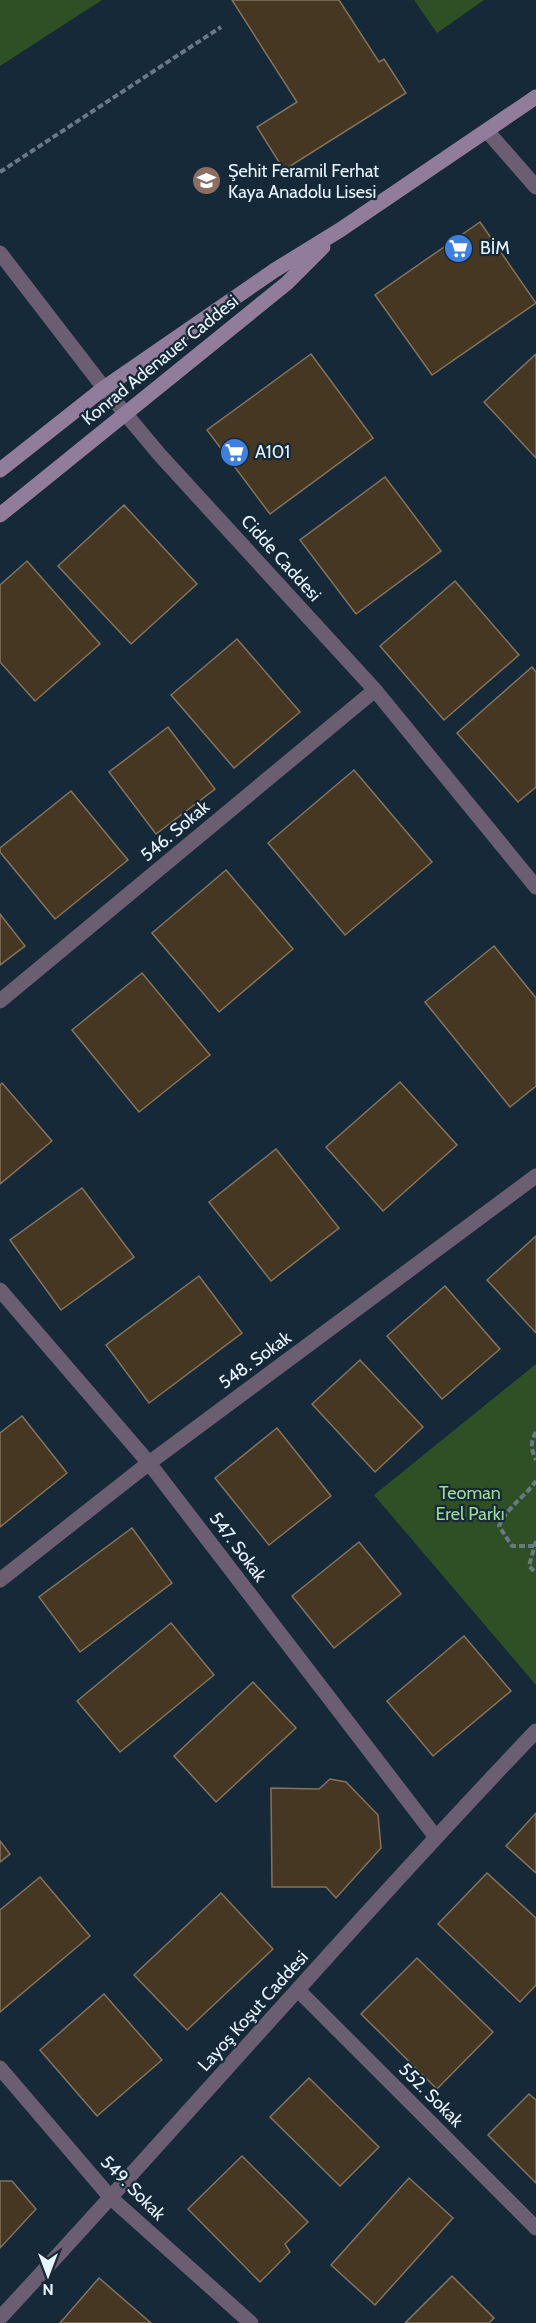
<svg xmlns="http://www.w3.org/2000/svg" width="536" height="2323" viewBox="0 0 536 2323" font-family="Cabin,sans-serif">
	<rect width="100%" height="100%" fill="#152938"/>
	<!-- green -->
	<g fill="#2f5024">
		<polygon points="0,0 102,0 0,66"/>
		<polygon points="414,0 484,0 437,33"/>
		<polygon points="536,1364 536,1685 374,1495"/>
	</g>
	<!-- building -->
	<g fill="#453722" stroke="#84735d" stroke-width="1.5">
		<polygon points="232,0 339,0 379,62 384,59 406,93 284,170 257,127 297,102"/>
		<polygon points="480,222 536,303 432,375 375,295"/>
		<polygon points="311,354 373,438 270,514 207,430"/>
		<polygon points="536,354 536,458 484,402"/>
		<polygon points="385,477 441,551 356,614 300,540"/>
		<polygon points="124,505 197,584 131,644 58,566"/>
		<polygon points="27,561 100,644 35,701 0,662 0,585"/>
		<polygon points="455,581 519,655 444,720 380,646"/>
		<polygon points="237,639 300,712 234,768 171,695"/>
		<polygon points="532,667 536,672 536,787 518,802 457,733"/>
		<polygon points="168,727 215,789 156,834 109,772"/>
		<polygon points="354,770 432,862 345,935 268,843"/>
		<polygon points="71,791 128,860 55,919 0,852 0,848"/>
		<polygon points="226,870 293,949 219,1012 152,933"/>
		<polygon points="0,914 25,946 0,965"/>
		<polygon points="494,946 536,998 536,1086 510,1107 425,1002"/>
		<polygon points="142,973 210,1055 139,1112 72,1030"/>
		<polygon points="400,1082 457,1145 383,1211 326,1147"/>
		<polygon points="2,1083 52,1141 0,1184 0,1085"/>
		<polygon points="276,1149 339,1228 271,1281 209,1202"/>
		<polygon points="82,1188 134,1257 61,1310 10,1240"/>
		<polygon points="536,1236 536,1333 487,1280"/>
		<polygon points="199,1276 242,1333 149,1403 106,1345"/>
		<polygon points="445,1286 500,1349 442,1399 387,1336"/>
		<polygon points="360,1360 423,1427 375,1472 312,1404"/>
		<polygon points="22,1416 67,1473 0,1527 0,1433"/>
		<polygon points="277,1428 331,1496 269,1545 215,1478"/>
		<polygon points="132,1528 172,1583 80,1652 39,1597"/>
		<polygon points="359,1542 401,1594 334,1648 292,1596"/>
		<polygon points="171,1623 214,1675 120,1752 77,1701"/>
		<polygon points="464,1636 511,1691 433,1756 387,1701"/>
		<polygon points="253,1682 296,1728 216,1802 174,1756"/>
		<polygon points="330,1779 346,1782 378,1815 381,1848 336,1898 326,1887 272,1887 271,1788 319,1789"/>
		<polygon points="536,1813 536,1873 506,1846"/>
		<polygon points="0,1841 10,1854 0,1862"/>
		<polygon points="487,1873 536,1918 536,1985 520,2002 438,1924"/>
		<polygon points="40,1877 90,1936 0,2012 0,1910"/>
		<polygon points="221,1893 273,1949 187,2030 134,1975"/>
		<polygon points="417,1958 493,2032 437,2089 361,2014"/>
		<polygon points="104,1994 162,2060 97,2116 40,2050"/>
		<polygon points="309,2078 379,2147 340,2186 270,2117"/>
		<polygon points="529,2094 536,2100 536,2183 488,2135"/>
		<polygon points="242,2156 308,2222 285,2244 290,2252 260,2282 188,2209"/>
		<polygon points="409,2178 453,2218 375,2305 331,2265"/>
		<polygon points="0,2181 12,2181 36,2209 0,2248"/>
		<polygon points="452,2276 494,2318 489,2323 405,2323"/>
		<polygon points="99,2278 151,2323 60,2323"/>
	</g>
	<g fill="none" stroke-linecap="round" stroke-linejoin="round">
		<!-- path -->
		<g stroke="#677886" stroke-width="4" stroke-dasharray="6 3" stroke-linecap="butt">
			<polyline points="0,172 221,27"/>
			<path d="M 536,1432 C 530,1442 531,1450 536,1460"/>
			<polyline points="536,1541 529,1566 536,1573"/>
			<path d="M 534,1546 L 512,1546 L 499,1526 C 509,1505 523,1499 536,1481"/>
		</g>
		<!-- street -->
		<g stroke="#6b5d72" stroke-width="15">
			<polyline points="487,131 536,187"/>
			<polyline points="0,253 104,388 159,454 375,690 536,887"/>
			<polyline points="0,1001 375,690"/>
			<polyline points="0,1290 149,1463 435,1836"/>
			<polyline points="0,1580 149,1463 536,1176"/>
			<polyline points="298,1990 536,2228"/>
			<polyline points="0,2068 111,2198 251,2323"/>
			<path d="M 0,2318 C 180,2124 353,1923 536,1731"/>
		</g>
		<!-- secondary -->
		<g stroke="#927c9c" stroke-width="15">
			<polyline points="0,470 104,388 275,270 340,230 536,97"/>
			<polyline points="0,515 287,283 323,247"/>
		</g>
	</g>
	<!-- icons -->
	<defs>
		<symbol id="school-disc" viewBox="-11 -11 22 22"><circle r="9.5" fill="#8d6e63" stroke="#152938"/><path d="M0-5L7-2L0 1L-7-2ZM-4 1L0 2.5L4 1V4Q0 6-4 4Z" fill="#fff"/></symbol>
		<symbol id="supermarket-disc" viewBox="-11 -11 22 22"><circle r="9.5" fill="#3f7fe0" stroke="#152938"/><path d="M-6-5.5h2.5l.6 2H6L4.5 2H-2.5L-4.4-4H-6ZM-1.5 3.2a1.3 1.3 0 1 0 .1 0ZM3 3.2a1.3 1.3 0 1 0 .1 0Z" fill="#fff"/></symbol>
	</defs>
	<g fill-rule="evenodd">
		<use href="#school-disc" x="190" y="164" width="33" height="33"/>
		<use href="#supermarket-disc" x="442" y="232" width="33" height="33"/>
		<use href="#supermarket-disc" x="218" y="436" width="33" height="33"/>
	</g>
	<g text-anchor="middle" stroke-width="4.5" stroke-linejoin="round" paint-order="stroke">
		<!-- poi labels -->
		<g font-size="18" fill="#e8f4ff" stroke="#152938" text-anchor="start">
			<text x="228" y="177">Şehit Feramil Ferhat<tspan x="228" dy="21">Kaya Anadolu Lisesi</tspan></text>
			<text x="480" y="254">BİM</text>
			<text x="255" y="458">A101</text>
		</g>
		<!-- street labels -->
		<g font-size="18" fill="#e8f4ff" stroke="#152938">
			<text transform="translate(160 360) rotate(-39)" y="6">Konrad Adenauer Caddesi</text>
			<text transform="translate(281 558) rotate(48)" y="6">Cidde Caddesi</text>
			<text transform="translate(175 831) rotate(-40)" y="6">546. Sokak</text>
			<text transform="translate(255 1360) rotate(-36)" y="6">548. Sokak</text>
			<text transform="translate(238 1547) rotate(53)" y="6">547. Sokak</text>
			<text transform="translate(253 2011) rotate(-48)" y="6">Layoş Koşut Caddesi</text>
			<text transform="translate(431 2095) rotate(45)" y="6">552. Sokak</text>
			<text transform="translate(133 2188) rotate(45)" y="6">549. Sokak</text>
		</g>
		<!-- park labels -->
		<g font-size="18" fill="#a2d892" stroke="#152938">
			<text x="470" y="1499">Teoman<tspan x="470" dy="21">Erel Parkı</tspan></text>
		</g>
	</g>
	<!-- north arrow -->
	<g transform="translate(48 2275) rotate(180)" stroke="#152938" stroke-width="4.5" paint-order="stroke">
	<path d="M0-4.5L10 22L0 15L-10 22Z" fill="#e8f4ff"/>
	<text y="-9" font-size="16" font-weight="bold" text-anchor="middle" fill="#e8f4ff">N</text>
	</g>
</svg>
